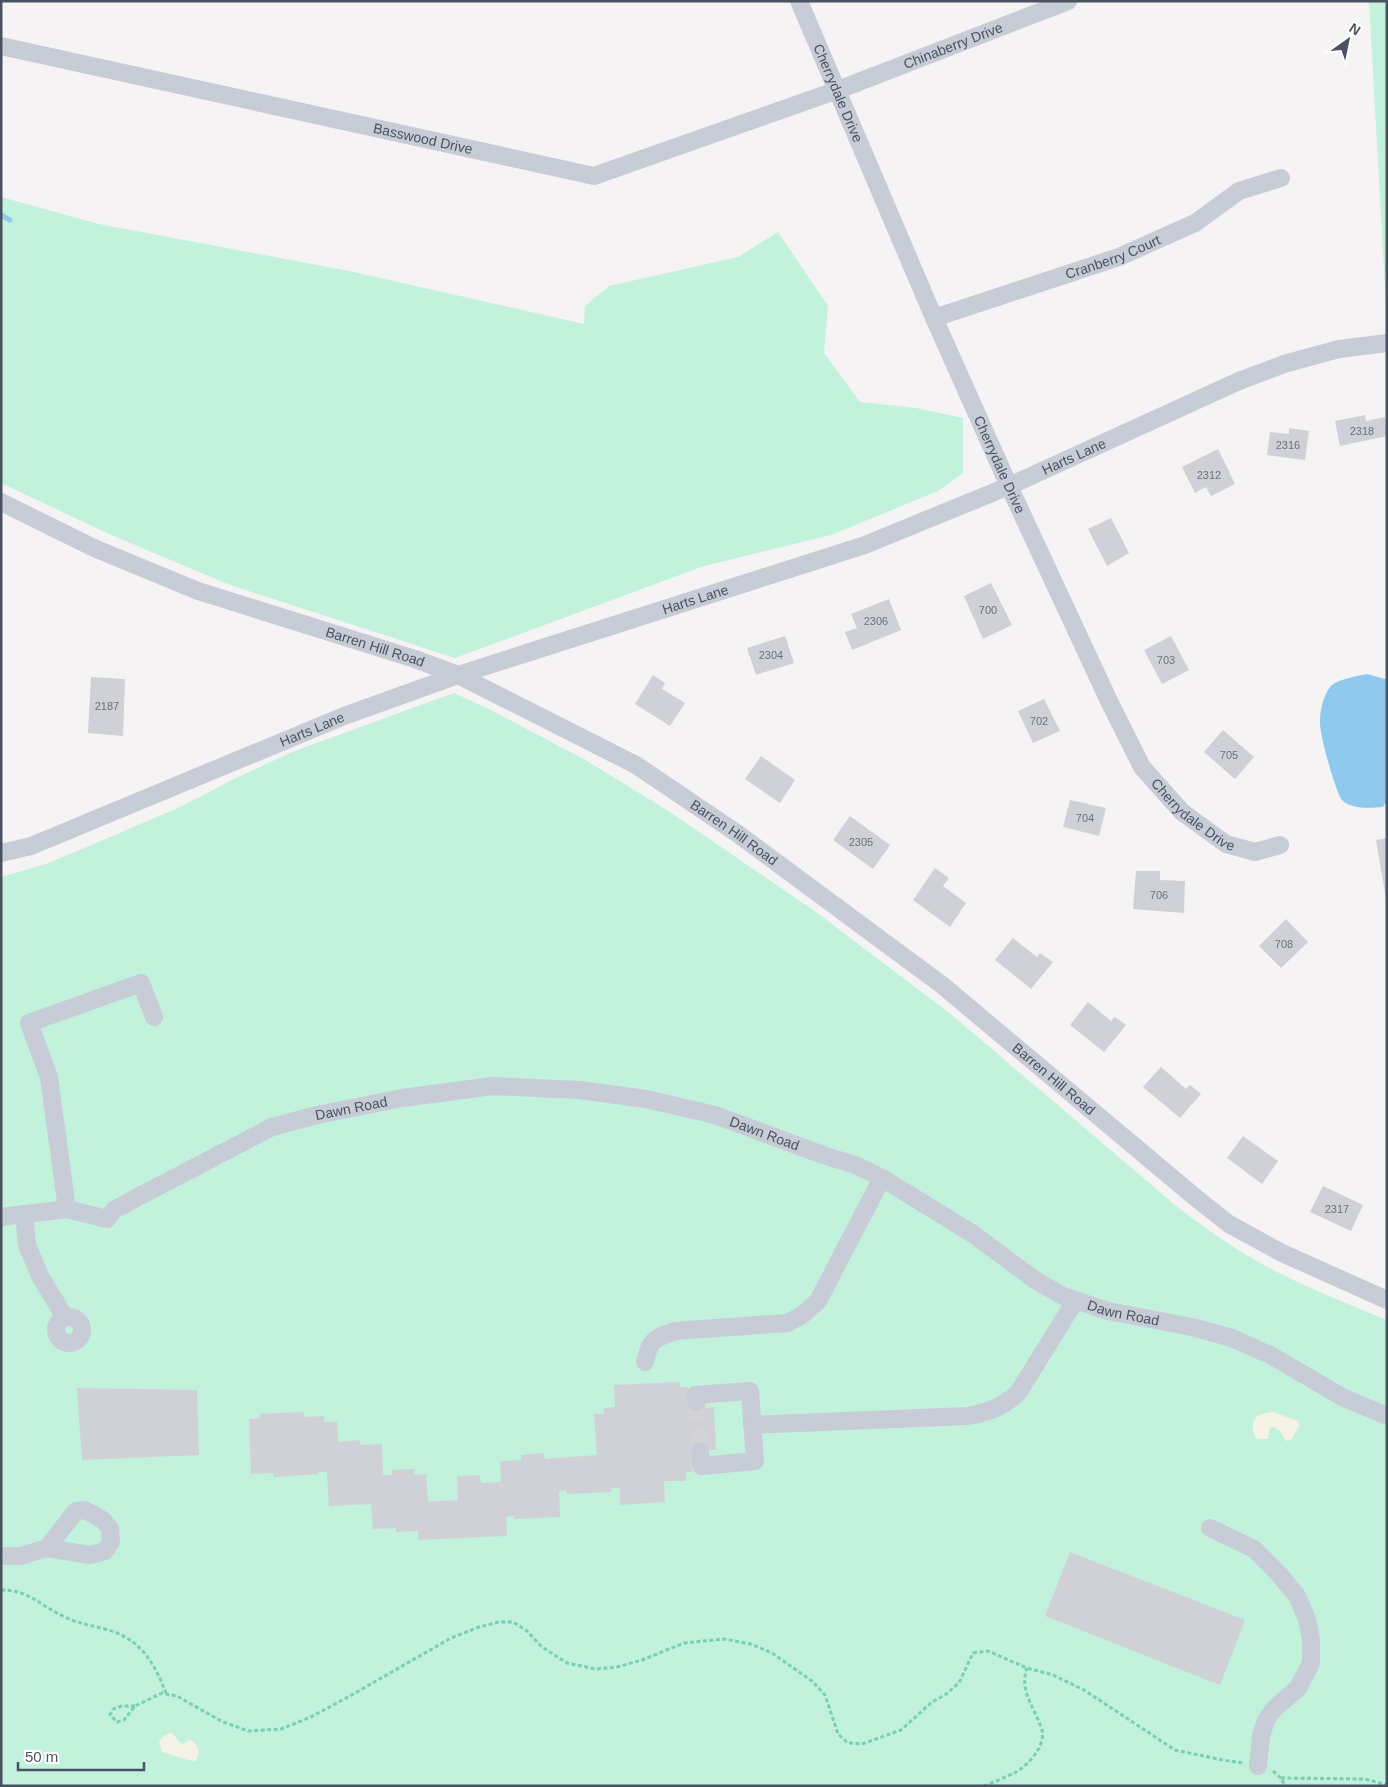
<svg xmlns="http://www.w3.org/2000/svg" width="1388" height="1787" viewBox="0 0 1388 1787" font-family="Helvetica,sans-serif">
	<rect width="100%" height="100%" fill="#f5f3f3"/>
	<!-- green -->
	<g fill="#c2f1dc">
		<polygon points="1369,1 1387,1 1387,323"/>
		<polygon points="1,197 99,224 349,271 584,324 585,306 609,286 738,257 778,232 828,306 824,353 860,402 916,408 963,418 963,473 938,491 831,535 704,566 455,658 230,585 109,534 1,483"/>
		<path d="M 454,693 L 491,710 L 587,761 L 670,812 L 816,912 L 952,1015 L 1175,1205 C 1208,1231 1243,1255 1281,1274 C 1315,1291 1351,1305 1387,1320 L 1387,1786 L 1,1786 L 1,877 L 46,864 L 75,852 L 180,807 L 234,779 L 292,752 Z"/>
	</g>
	<!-- sand -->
	<g fill="#f5f3e5">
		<path d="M 1273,1412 L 1298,1421 L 1299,1426 L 1292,1439 L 1286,1441 L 1280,1431 L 1274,1427 L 1270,1428 L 1268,1439 L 1257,1439 C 1252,1432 1250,1420 1259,1415 C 1263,1413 1269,1413 1273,1412 Z"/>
		<path d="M 170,1733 C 176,1734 177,1742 183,1744 L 190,1740 C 199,1744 202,1754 195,1761 L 188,1760 L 162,1752 L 159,1742 L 164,1736 Z"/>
	</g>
	<!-- water -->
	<path fill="#8fcaee" d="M 1367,674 L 1385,679 L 1387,681 L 1387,801 L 1383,807 C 1371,808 1352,810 1342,800 C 1336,793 1319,733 1320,722 C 1320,711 1323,695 1331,686 C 1338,679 1358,676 1367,674 Z"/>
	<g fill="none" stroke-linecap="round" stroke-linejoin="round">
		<!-- stream -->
		<polyline stroke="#8fcaee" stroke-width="5" points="1,215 10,220"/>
	</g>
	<!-- building -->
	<g fill="#cfd1d7">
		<polygon points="1365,415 1366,421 1385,417 1387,436 1340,446 1335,421"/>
		<polygon points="1289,428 1309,431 1305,460 1267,455 1270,432 1289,434"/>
		<polygon points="1218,449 1235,484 1211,496 1206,487 1195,493 1182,467"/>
		<polygon points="1111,518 1129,553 1107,566 1088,529"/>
		<polygon points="991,583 1012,625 983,639 964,596"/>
		<polygon points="889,599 901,630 852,650 845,632 857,628 851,614"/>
		<polygon points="785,636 794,663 756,675 747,648"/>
		<polygon points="1171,636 1189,670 1162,684 1144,650"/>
		<polygon points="653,675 665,683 662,689 685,703 670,726 635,704"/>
		<polygon points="91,677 125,679 123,736 88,733"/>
		<polygon points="1044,699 1060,731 1033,743 1018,711"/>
		<polygon points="1223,730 1254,757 1235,779 1204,752"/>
		<polygon points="761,756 795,780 780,803 745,779"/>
		<polygon points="1070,800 1106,808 1099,836 1063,827"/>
		<polygon points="850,816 890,845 873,869 833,840"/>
		<polygon points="1387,838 1387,899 1386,899 1376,840"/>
		<polygon points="935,868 949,878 943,886 966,903 950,927 913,900"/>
		<polygon points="1136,871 1160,871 1160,880 1185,881 1184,913 1133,909"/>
		<polygon points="1286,919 1308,942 1281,968 1259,946"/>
		<polygon points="1013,938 1037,957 1040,953 1053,962 1031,989 995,960"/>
		<polygon points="1088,1002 1111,1021 1115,1017 1126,1025 1104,1052 1070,1025"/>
		<polygon points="1161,1067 1186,1089 1190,1085 1201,1094 1180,1118 1143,1087"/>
		<polygon points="1243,1136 1278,1161 1262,1184 1227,1158"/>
		<polygon points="1323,1186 1363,1205 1351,1231 1310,1212"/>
		<polygon points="679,1382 680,1387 688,1387 688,1402 703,1401 703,1408 714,1407 716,1450 691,1451 692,1472 686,1472 686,1481 664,1481 665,1502 620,1505 620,1488 611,1488 612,1492 567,1494 566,1490 559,1491 560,1517 514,1519 514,1516 506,1517 507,1536 418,1540 418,1531 396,1532 396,1528 373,1529 371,1504 329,1506 327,1472 318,1472 319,1474 274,1477 273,1473 251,1474 249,1419 260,1418 259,1414 304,1412 304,1417 324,1416 324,1422 337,1422 338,1442 360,1440 360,1445 382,1444 383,1475 392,1475 392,1470 414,1469 414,1475 426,1474 428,1502 458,1500 457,1476 480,1475 481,1483 501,1482 500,1461 521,1460 521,1455 544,1453 545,1459 597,1455 594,1414 604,1414 604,1408 615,1407 614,1385"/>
		<polygon points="77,1388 197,1390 199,1455 82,1460"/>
		<polygon points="1070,1552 1245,1620 1220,1685 1045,1616"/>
	</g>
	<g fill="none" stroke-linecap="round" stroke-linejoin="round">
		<!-- minor-tunnel -->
		<polyline stroke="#d3d3d6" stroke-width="18" stroke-dasharray="18 9" stroke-linecap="butt" points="696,1402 700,1451"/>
		<!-- path -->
		<g stroke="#79d0b4" stroke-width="3" stroke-dasharray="4 2.5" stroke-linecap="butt">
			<path d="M 1,1590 C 29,1590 38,1604 61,1615 C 75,1623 90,1625 105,1629 C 140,1638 154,1662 166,1693"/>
			<polyline points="135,1706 122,1706 113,1709 110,1715 117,1722 124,1720 135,1706 162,1693 177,1696 221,1721 248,1731 281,1729 311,1717 350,1696 451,1638 479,1627 499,1622 513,1622 526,1630 542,1647 567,1663 596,1669 617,1667 642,1660 684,1643 724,1639 751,1644 772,1653 812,1681 825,1695 838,1734 848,1743 862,1744 901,1730 932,1702 945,1695 959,1683 973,1653 988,1651 1027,1668 1053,1675 1084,1690 1175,1750 1223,1760 1243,1763"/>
			<polyline points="1273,1771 1281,1778 1285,1786"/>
			<polyline points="1281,1778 1365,1779 1387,1785"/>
			<path d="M 984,1786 C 994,1782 1006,1777 1016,1772 C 1030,1764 1048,1743 1041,1727 C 1034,1707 1019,1690 1027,1668"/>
		</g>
		<!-- minor -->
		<g stroke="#c7ccd7" stroke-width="18">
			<path id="s1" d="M 799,1 L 934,318 L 1009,486 L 1109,701 L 1142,767 L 1182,812 L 1226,844 L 1255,852 L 1280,845"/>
			<path id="s2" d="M 1,46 L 594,176 L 838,90 L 1068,1"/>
			<path id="s3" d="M 934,318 L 1119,257 L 1195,223 L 1239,191 L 1281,178"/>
			<path id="s4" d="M 1,502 L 94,548 L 198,591 L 415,659 L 458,675 L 636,765 L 738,834 L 942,985 L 1196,1198 L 1229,1224 L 1282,1253 L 1387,1300"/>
			<path id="s5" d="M 1,853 L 31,846 L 344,716 L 458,675 L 865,545 L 1009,486 L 1239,381 L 1284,364 L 1339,349 L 1387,343"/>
			<polyline points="67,1209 49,1077 29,1023 141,983 154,1017"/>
			<polyline points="24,1214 27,1245 41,1278 65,1317"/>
			<path id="s6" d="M 1,1217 L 67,1209 L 107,1219 L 114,1210 L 136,1198 L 272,1127 L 317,1115 L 402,1098 L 493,1086 L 579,1090 L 646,1099 L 715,1115 L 823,1155 L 858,1166 L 882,1178 L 973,1234 L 1035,1280 L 1063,1296 L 1108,1311 L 1192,1327 L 1232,1338 L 1272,1356 L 1344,1398 L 1387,1416"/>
			<circle cx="69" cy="1330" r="13"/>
			<path d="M 645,1362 C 650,1339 654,1339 675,1331 L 787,1323 L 801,1316 L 818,1301 L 882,1178"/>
			<polyline points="696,1402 695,1395 750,1391 755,1461 701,1466 700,1451"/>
			<path d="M 752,1425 L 967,1416 C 989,1412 1001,1408 1018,1393 L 1075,1301"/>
			<polyline points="1210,1528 1254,1549 1279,1574 1297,1596 1307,1619 1311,1640 1311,1663 1298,1688 1274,1709 1266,1720 1261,1736 1258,1766"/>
			<polyline points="1,1556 21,1556 47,1548 90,1555 105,1551 111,1542 110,1529 103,1520 85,1510 76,1511 47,1548"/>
		</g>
	</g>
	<g text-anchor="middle" stroke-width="4" stroke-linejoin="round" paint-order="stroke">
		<!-- number labels -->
		<g font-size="11" fill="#6b727e">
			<text x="1362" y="435">2318</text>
			<text x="1288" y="449">2316</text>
			<text x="1209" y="479">2312</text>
			<text x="988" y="614">700</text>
			<text x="876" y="625">2306</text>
			<text x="771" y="659">2304</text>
			<text x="1166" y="664">703</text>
			<text x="107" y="710">2187</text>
			<text x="1039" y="725">702</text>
			<text x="1229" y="759">705</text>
			<text x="1085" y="822">704</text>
			<text x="861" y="846">2305</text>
			<text x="1159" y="899">706</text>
			<text x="1284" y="948">708</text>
			<text x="1337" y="1213">2317</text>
		</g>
		<!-- street labels -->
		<g font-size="14" fill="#4a5261" stroke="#fff">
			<text dy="5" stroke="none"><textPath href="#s2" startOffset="989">Chinaberry Drive</textPath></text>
			<text dy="5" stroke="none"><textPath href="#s1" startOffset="100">Cherrydale Drive</textPath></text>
			<text dy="5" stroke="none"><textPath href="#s2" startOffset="432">Basswood Drive</textPath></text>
			<text dy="5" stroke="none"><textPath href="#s3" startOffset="189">Cranberry Court</textPath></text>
			<text dy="5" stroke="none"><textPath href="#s5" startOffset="1145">Harts Lane</textPath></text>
			<text dy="5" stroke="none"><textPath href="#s1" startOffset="505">Cherrydale Drive</textPath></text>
			<text dy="5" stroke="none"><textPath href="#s5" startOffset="740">Harts Lane</textPath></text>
			<text dy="5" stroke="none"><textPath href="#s4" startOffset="402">Barren Hill Road</textPath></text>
			<text dy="5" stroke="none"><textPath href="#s5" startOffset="335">Harts Lane</textPath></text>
			<text dy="5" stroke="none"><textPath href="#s1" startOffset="910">Cherrydale Drive</textPath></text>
			<text dy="5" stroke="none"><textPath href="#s4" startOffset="808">Barren Hill Road</textPath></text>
			<text dy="5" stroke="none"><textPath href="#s4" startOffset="1212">Barren Hill Road</textPath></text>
			<text dy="5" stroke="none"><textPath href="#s6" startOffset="379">Dawn Road</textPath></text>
			<text dy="5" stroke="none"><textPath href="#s6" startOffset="800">Dawn Road</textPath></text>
			<text dy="5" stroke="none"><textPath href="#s6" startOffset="1205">Dawn Road</textPath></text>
		</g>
	</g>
	<!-- border -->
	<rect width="1388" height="1787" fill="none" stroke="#4a5261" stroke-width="5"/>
	<!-- north arrow -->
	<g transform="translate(1348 40) rotate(33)" stroke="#ffffff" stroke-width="4" paint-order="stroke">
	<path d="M0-4L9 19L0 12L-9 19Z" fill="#4a5261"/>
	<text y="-8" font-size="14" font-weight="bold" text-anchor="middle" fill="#4a5261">N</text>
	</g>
	<!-- scale -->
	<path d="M18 1762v8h126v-8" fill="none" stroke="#4a5261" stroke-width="2.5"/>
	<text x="25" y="1762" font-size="15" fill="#4a5261" stroke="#ffffff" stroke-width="4" paint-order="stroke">50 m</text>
</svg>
